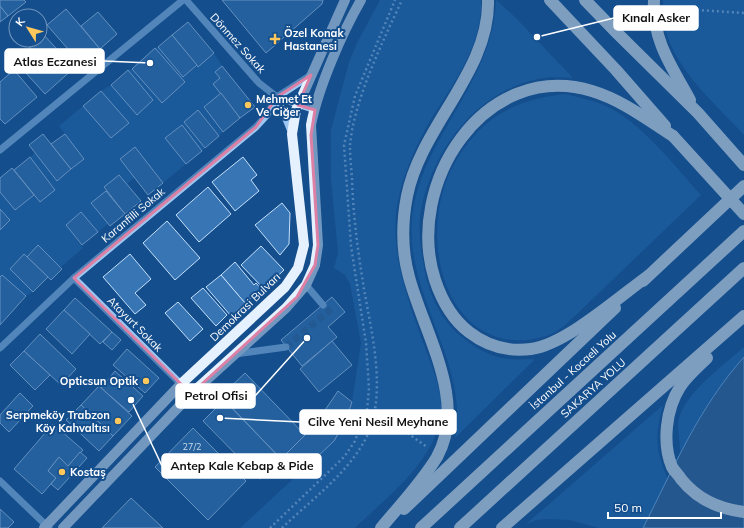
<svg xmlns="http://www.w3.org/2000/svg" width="744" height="528" viewBox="0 0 744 528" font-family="Mulish,sans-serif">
	<rect width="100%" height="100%" fill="#144e8d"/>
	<!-- green -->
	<g fill="#2366aa">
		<path d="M 380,0 L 481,0 C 483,45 453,84 430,121 C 414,149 400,181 396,213 C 392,259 409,303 424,345 C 433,370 445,394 440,421 C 430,465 386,498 355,528 L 240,528 L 334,441 L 345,422 L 352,402 L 361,343 L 350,284 L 345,275 L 334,268 L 338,253 L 331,179 L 331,130 L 349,62 L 357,43 Z"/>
		<path d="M 496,0 L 516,18 L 573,78 C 566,78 559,77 552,77 C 483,83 433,146 421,210 C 418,226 420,245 423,261 C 427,290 439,319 462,337 C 475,348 491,357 508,359 C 517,360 526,359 535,359 L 455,438 C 470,365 406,297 412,221 C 418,140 493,85 496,0 Z"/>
		<path d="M 663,0 L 744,0 L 744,135 C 716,104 669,65 664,21 C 663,15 663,7 663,0 Z"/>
		<polygon points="158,47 183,77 214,53 222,66 215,72 220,78 213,84 221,93 204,107 223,132 219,136 198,111 184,122 205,148 202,151 182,125 166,138 186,164 163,183 135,147 120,159 135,177 127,184 119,175 104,187 106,191 91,203 108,224 98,232 81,212 66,225 83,248 61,267 38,246 27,257 24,254 10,269 33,292 26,296 2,275 0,277 0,192 15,210 34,195 40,202 55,190 30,157 35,153 57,181 84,159 59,126 83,106 111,138 129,123 101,91 111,85 137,114 153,100 128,70 132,69 162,102 185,82 155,48"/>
		<path d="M 565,94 C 578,97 591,100 604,105 C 640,121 675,166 701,195 L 577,314 C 571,319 564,327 557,331 C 541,340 521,342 504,339 C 442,325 427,244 443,191 C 449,168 467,140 485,125 C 508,105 536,97 565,94 Z"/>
		<path d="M 744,347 L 744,357 L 712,399 L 680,452 C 680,443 678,433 678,424 C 680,396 724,365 744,347 Z"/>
		<path d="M 663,405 C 655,434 655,451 668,479 L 643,528 L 599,528 L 570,520 L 550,519 L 536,520 L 525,525 Z"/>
	</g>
	<!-- water -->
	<path fill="#386391" stroke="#8fc2f3" d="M 744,357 L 744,528 L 643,528 C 673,469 699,407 744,357 Z"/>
	<!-- building -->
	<g fill="#3875b4" stroke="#c4e0fc">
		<polygon points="0,0 24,0 26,2 8,16 0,6"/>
		<polygon points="222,0 323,0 322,4 266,53"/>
		<polygon points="0,6 8,16 0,22"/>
		<polygon points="66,9 100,49 81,64 47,25"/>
		<polygon points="98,12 117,34 100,49 81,26"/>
		<polygon points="188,22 214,53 198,67 172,35"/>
		<polygon points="44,35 74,68 45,94 15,61"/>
		<polygon points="172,35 197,65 183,77 158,47"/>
		<polygon points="155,48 185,82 162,103 132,69"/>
		<polygon points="222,66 255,107 240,118 213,84 220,78 215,72"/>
		<polygon points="14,70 37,97 5,124 0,119 0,82"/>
		<polygon points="128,70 153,100 137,115 111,85"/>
		<polygon points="101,91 129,123 111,138 83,106"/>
		<polygon points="221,93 240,118 223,132 204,107"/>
		<polygon points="198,110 219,136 205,148 184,122"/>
		<polygon points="182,125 202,151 186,164 165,138"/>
		<polygon points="43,134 71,169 57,181 29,145"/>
		<polygon points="65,134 84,159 71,169 51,144"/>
		<polygon points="135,147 163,183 148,195 120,159"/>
		<polygon points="30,157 55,190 40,202 14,170"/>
		<polygon points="243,157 257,175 251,180 259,191 235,211 212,182"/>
		<polygon points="12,168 34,195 15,210 0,192 0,178"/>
		<polygon points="119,175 141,201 125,214 104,187"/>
		<polygon points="208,187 231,214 199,242 176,215"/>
		<polygon points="106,191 125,214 110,226 91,203"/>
		<polygon points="282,203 290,213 289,244 280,255 255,225"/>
		<polygon points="0,209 10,220 0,230"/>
		<polygon points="81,212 98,232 82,245 66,225"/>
		<polygon points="167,221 200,258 175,280 143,243"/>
		<polygon points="38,245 62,269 51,280 27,257"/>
		<polygon points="261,246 284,270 264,289 241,265"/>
		<polygon points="24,254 48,277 33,292 10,269"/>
		<polygon points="130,254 151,279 135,293 146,305 135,314 103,277"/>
		<polygon points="235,262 254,285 256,283 261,289 245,303 221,275"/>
		<polygon points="2,275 26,296 0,325 0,277"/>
		<polygon points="221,275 245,303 231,316 206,287"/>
		<polygon points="203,288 227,315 216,326 191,298"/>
		<polygon points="332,297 345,312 328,327 337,337 302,366 281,340"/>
		<polygon points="75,298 112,332 100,344 64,310"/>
		<polygon points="178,302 203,329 190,341 165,313"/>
		<polygon points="64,310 90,334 72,354 46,329"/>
		<polygon points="112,332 121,340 112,350 103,342"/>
		<polygon points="40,334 76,369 61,385 24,351"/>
		<polygon points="332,341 352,365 319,392 300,369"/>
		<polygon points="127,349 159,378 145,393 113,365"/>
		<polygon points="24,351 50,375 35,390 10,365"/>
		<polygon points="115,371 143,396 129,412 101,388"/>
		<polygon points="245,373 305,435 281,459 221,396"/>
		<polygon points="99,386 132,416 113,436 81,405"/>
		<polygon points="338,391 352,402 345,422 334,441 297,476 281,459 305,435 301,431 313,418 317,422"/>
		<polygon points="20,393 33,406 9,432 0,423 0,415"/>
		<polygon points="224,400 281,459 260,479 203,421"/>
		<polygon points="81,405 113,436 99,451 66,420"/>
		<polygon points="53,424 83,450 68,466 59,457 48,471 56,478 42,494 14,469"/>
		<polygon points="193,428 246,481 208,520 155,467"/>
		<polygon points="80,452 87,458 58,490 51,484 56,478 48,471 59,457 68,466"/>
		<polygon points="131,498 163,528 102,528"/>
		<polygon points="0,509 14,522 8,528 0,528"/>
	</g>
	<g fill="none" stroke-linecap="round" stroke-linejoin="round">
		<!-- minor-tunnel -->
		<polyline stroke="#37699e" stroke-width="7" stroke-dasharray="7 3.5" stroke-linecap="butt" points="286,347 329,311 323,305"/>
		<!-- path -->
		<g stroke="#9dc7f0" stroke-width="2.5" stroke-dasharray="2 3" stroke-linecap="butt">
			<polyline points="667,8 744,13"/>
			<polyline points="375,410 427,447"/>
			<polyline points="270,528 344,457 355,441 367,410 369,388 366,343 351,246 344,145 355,96 395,0"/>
			<path d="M 282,528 C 310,501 346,475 365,440 C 388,397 372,335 364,289 C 358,252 353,215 352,178 C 351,167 350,155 350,145 C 354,100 383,41 402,0"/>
		</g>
		<!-- minor -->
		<g stroke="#9dc7f0" stroke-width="7">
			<polyline points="186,0 259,83 277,97 315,110"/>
			<polyline points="277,97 292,134"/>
			<polyline points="0,150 183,0"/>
			<polyline points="74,278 191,394"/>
			<polyline points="306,285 323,305"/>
			<polyline points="0,348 74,278 256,127 267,115 277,97 311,75"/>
			<polyline points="235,354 286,347"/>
			<polyline points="0,481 49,528"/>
		</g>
		<!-- major -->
		<g stroke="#e6f1ff" stroke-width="10">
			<polyline points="44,528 181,384 285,287 298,268 304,245 292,134 296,110 345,0"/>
			<path d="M 63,528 L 191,394 L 286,308 L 306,285 L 315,265 L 318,245 L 311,125 C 318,88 342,33 361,0"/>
		</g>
		<!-- highway -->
		<g stroke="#fff" stroke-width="12">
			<polyline points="550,0 616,70 665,126"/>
			<polyline points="585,0 616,32 698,113 744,165"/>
			<path d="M 654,0 C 652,40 672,67 690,100"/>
			<path d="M 648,276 C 619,297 565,345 531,349 C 508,352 487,346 469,332 C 452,319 442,301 435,280 C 404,185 484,59 592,91 C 622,100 648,120 673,136"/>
			<polyline points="643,281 744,186"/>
			<path d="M 707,358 C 698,367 687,376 680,387 C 666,409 662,443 672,467 C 674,471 679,475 681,479 C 697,499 719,509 744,512"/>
			<polyline points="404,509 615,308"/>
			<path d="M 381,528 C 400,505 422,482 437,457 C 468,401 424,333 409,277 C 402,252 402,222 407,196 C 421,126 490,71 488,0"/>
			<polyline points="421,528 744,231"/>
			<polyline points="460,528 744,268"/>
			<polyline points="502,528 744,316"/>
		</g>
		<!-- highway-bridge -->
		<polyline stroke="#fff" stroke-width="12" points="673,136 744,214"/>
	</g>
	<!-- marked area -->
	<path d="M0 0H744V528H0ZM 311,75 L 298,105 L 315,110 L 311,135 L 318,245 L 315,265 L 297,297 L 191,394 L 74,278 L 256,127 L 277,97 Z" fill="#144e8d" fill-opacity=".55" fill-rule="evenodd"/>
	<path fill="none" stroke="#dd80a5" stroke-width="3" stroke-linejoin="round" d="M 311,75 L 298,105 L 315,110 L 311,135 L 318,245 L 315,265 L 297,297 L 191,394 L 74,278 L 256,127 L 277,97 Z"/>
	<!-- markers -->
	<g fill="#ffc85c" stroke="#144e8d" stroke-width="1.5">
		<path d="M273 33h4v4h4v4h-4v4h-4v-4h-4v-4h4z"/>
		<circle cx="248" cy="105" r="4"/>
		<circle cx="146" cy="381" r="4"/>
		<circle cx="118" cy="421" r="4"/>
		<circle cx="62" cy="472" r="4"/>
	</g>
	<g text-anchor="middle" stroke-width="4" stroke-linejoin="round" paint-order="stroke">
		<!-- number labels -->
		<g font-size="9" fill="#cddcec">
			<text x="192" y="450">27/2</text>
		</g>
		<!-- poi labels -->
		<g font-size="11" font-weight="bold" fill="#fff" stroke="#144e8d" text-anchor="start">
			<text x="284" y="37">Özel Konak<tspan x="284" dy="13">Hastanesi</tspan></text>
			<text x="256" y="103">Mehmet Et<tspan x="256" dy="13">Ve Ciğer</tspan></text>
			<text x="138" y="385" text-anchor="end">Opticsun Optik</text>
			<text x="110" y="419" text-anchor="end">Serpmeköy Trabzon<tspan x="110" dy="13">Köy Kahvaltısı</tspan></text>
			<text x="70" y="476">Kostaş</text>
		</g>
		<!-- street labels -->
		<g font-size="11" fill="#fff" stroke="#144e8d">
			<text transform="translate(238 43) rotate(48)" y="4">Dönmez Sokak</text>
			<text transform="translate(133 215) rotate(-40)" y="4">Karanfilli Sokak</text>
			<text transform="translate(245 307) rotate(-44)" y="4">Demokrasi Bulvarı</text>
			<text transform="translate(135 324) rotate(45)" y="4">Atayurt Sokak</text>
			<text transform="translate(573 370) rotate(-42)" y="4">İstanbul - Kocaeli Yolu</text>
			<text transform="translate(593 388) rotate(-42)" y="4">SAKARYA YOLU</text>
		</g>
	</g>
	<!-- callouts -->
	<path fill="none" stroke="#fff" stroke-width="1.5" d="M537 37L614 18M150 63L104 61M307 338L255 396M220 418L300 422M131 400L162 466"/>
	<g fill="#fff" stroke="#144e8d" stroke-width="1.5">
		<circle cx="537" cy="37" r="4"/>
		<circle cx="150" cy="63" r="4"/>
		<circle cx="307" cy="338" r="4"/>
		<circle cx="220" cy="418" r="4"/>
		<circle cx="131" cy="400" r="4"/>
	</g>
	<g fill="#fff" stroke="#fff" stroke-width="1.5">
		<rect x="614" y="6" width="84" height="24" rx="4"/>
		<rect x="5" y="49" width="99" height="24" rx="4"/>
		<rect x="176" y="384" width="79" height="24" rx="4"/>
		<rect x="300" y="410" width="156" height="24" rx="4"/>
		<rect x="162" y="454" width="159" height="24" rx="4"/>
	</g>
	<g font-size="12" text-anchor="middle" font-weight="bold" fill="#111">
		<text x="656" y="22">Kınalı Asker</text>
		<text x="55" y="66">Atlas Eczanesi</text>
		<text x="216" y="400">Petrol Ofisi</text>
		<text x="378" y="426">Cilve Yeni Nesil Meyhane</text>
		<text x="242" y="470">Antep Kale Kebap &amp; Pide</text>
	</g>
	<!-- north arrow -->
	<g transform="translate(28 28) rotate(307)"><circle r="19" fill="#144e8d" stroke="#7295bb"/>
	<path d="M0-3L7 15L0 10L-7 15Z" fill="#ffc85c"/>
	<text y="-6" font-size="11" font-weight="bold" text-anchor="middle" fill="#ffffff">K</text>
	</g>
	<!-- scale -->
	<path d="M608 512v6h113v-6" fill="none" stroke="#ffffff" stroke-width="2"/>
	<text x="614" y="512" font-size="12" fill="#ffffff" stroke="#144e8d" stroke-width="3" paint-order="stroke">50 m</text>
</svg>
